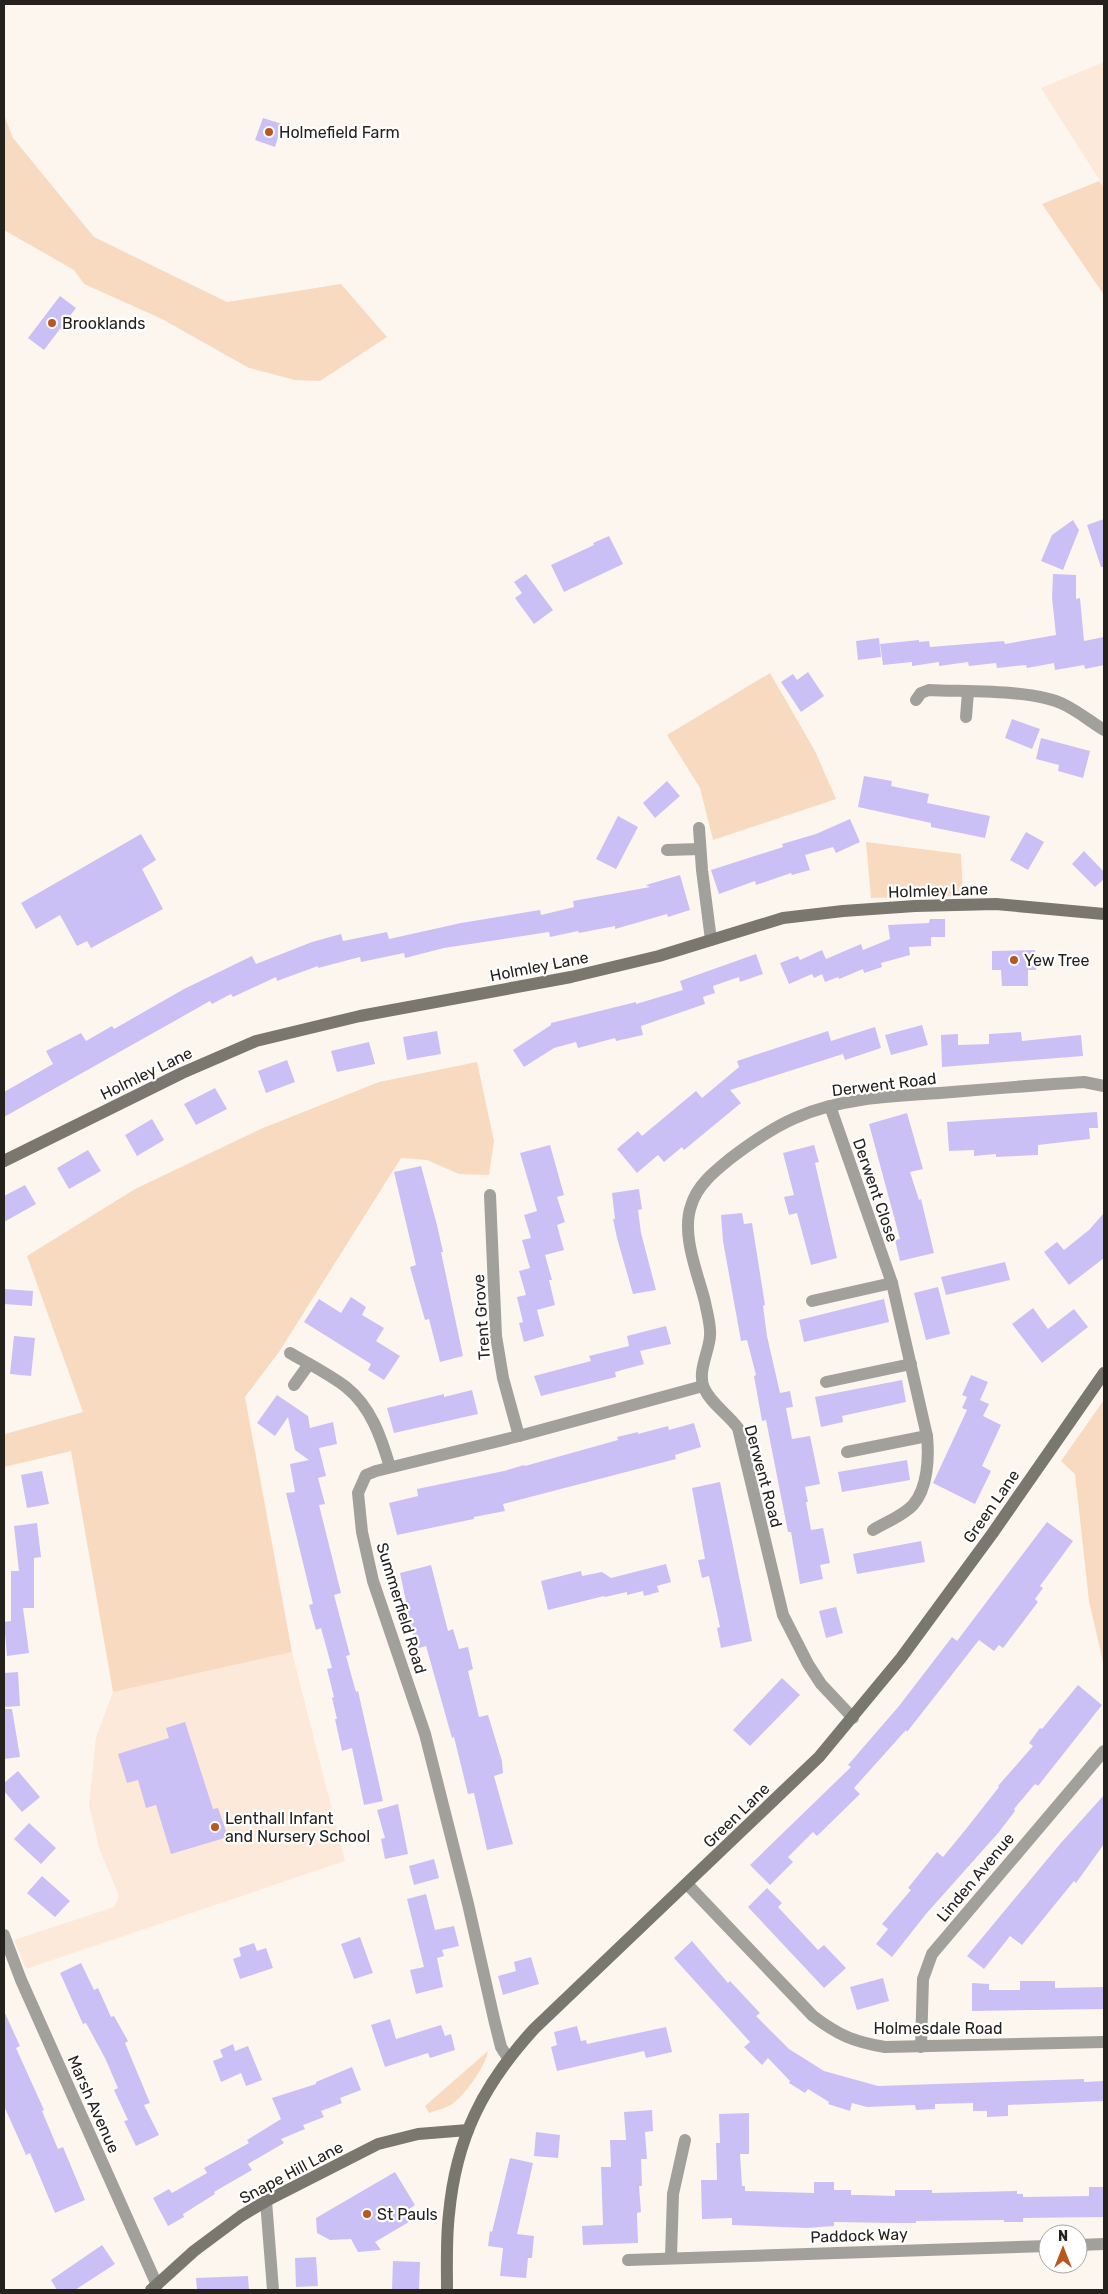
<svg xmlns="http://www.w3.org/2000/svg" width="1108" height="2294" viewBox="0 0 1108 2294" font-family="Rubik,sans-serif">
	<rect width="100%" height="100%" fill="#fdf6ef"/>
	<!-- built -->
	<g fill="#fce9d9">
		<polygon points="1104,62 1104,187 1041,88"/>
		<polygon points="292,1652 345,1861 26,1969 14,1940 114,1907 119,1896 99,1848 89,1805 96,1737 113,1692"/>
	</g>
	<!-- green -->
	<g fill="#f7dac0">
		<polygon points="4,115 13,138 94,237 227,302 341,284 387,337 320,381 295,380 249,368 162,319 84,284 74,270 4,230"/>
		<polygon points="1099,181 1104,187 1104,295 1042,204"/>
		<polygon points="770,673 815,751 836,799 713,840 700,788 667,735"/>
		<polygon points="866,842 961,854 963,896 871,898"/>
		<polygon points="477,1062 494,1141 489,1175 459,1174 427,1160 401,1158 279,1352 245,1397 292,1652 113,1692 71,1451 4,1467 5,1434 83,1412 27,1256 135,1189 263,1128 379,1082"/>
		<polygon points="1104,1400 1104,1666 1089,1601 1075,1474 1061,1461"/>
		<path d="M 488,2051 C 486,2065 466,2093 455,2102 C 447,2108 438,2110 429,2113 L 425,2106 Z"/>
	</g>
	<!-- building -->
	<g fill="#cbc0f5">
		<polygon points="263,118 282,124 275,147 255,140"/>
		<polygon points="60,296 76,308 44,350 28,338"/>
		<polygon points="1104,519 1104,567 1101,567 1087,525"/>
		<polygon points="1073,520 1079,530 1063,570 1041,561 1052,535"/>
		<polygon points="609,536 623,564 564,592 551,565 594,545 593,543"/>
		<polygon points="526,574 553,610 534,624 515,598 522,593 514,582"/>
		<polygon points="1053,574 1076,575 1076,599 1080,598 1084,641 1104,637 1104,665 1085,669 1084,665 1055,670 1054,663 1027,668 1026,665 997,668 996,663 969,666 968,662 939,666 939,662 912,666 912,662 883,665 880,644 919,640 919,642 929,641 930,647 1004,641 1005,644 1056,635 1052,598"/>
		<polygon points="879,638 881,657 858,660 856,641"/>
		<polygon points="808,672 824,696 801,712 781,682 793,674 797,680"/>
		<polygon points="1012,719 1040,729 1032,749 1005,738"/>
		<polygon points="1041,738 1090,751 1083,778 1058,771 1059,765 1036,759"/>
		<polygon points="864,776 892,781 891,786 929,794 927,803 990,816 985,838 931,827 931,823 858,807"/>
		<polygon points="667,781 680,796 655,818 643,803"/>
		<polygon points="618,816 638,827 616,869 596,859"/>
		<polygon points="850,819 860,842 836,853 833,847 805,855 810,870 792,875 791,873 756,885 755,881 719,894 711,870 783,847 782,844 816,834"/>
		<polygon points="1026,832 1044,842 1028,870 1010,860"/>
		<polygon points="141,834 156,860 142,869 163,909 91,948 87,941 77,946 60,915 36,929 21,903"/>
		<polygon points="1084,851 1104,872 1104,879 1095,887 1072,864"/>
		<polygon points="680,875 690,910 668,917 667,914 615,929 615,926 579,933 578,931 550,937 549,932 444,948 405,958 404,953 361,962 360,957 318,968 318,966 277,981 276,977 233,997 231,994 212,1004 210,1001 4,1117 4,1092 53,1064 46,1051 81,1033 86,1041 112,1026 114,1029 184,989 252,956 256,964 312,942 341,934 343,941 387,932 389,939 461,923 540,910 541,915 574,907 573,901 650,887 646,885"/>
		<polygon points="930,919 945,919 945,937 931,937 931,946 909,947 910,955 881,963 882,967 864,973 863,969 839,979 838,977 825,982 822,974 814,978 812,974 789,984 780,963 798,956 800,960 822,950 826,959 861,944 863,950 890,939 888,925 929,923"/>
		<polygon points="1035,950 1036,970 1028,970 1028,986 1002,986 1001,970 992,970 992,951"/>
		<polygon points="756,954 763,974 740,982 739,977 713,986 715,993 703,997 705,1004 641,1026 643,1035 616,1041 615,1038 578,1048 576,1042 554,1048 524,1067 513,1050 551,1025 551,1023 636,1002 636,1004 683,990 680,981"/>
		<polygon points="922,1025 928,1045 891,1055 885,1035"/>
		<polygon points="875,1027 881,1048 845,1060 843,1054 730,1090 741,1103 684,1150 682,1147 664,1162 658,1155 637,1173 617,1149 638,1131 642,1136 696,1091 702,1098 739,1067 737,1061 828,1031 831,1041"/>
		<polygon points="437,1031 441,1054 407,1060 403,1037"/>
		<polygon points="1021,1032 1022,1041 1081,1035 1083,1056 942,1067 941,1035 958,1034 958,1045 989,1044 989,1034"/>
		<polygon points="369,1042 375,1064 337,1072 331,1051"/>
		<polygon points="287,1060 295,1082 266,1093 258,1071"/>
		<polygon points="215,1088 227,1109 196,1125 184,1104"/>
		<polygon points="1097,1112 1098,1128 1089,1128 1090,1139 1038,1145 1038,1155 996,1157 996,1154 974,1156 974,1150 949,1151 947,1122"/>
		<polygon points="907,1113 923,1169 910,1172 919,1200 921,1199 934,1253 900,1261 895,1240 900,1239 869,1124"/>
		<polygon points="152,1119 164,1140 137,1156 125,1135"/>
		<polygon points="550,1145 564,1195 557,1197 565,1222 557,1225 564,1250 545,1255 552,1280 549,1280 555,1305 537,1310 544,1336 524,1342 519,1323 523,1322 517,1297 526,1295 519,1271 530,1268 522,1240 531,1238 524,1215 537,1211 520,1153"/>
		<polygon points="814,1145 819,1162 815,1163 837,1258 811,1265 797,1213 789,1215 784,1197 794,1195 783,1153"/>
		<polygon points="88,1150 101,1171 69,1189 57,1168"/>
		<polygon points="421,1166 437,1225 443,1252 441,1252 463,1356 440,1362 429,1319 425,1320 410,1267 416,1265 394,1172"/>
		<polygon points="25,1185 36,1204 4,1222 4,1196"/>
		<polygon points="639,1189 642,1209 638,1210 641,1233 656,1290 633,1294 617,1238 613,1219 615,1219 612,1193"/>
		<polygon points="742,1213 744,1224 752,1223 765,1305 763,1306 767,1336 780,1393 790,1391 793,1407 786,1408 792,1439 810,1436 820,1484 805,1487 808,1502 806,1502 811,1530 823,1528 830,1563 820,1565 823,1579 800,1584 791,1532 788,1532 766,1420 762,1421 754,1376 756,1375 747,1340 741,1341 723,1241 721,1215"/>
		<polygon points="1104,1213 1104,1258 1069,1285 1044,1252 1057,1242 1064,1250 1089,1230"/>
		<polygon points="1005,1262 1010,1280 946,1295 941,1277"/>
		<polygon points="938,1287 950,1334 926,1340 914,1293"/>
		<polygon points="4,1289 33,1291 32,1306 4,1304"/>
		<polygon points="351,1297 366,1307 362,1315 384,1328 376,1341 400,1356 384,1380 368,1370 371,1364 304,1322 319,1299 341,1313"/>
		<polygon points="884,1299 889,1322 804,1342 799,1320"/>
		<polygon points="1033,1308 1048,1329 1074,1309 1088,1327 1042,1363 1012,1324"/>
		<polygon points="666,1326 671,1344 640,1351 644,1364 615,1372 616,1377 541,1396 534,1376 591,1361 589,1356 629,1346 627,1336"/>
		<polygon points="14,1336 35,1338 31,1376 10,1374"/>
		<polygon points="971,1375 988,1382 980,1400 989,1404 983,1416 1001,1425 982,1466 991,1471 975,1504 933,1483 967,1410 962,1408 967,1397 962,1395"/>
		<polygon points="902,1380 906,1402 842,1416 843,1422 821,1427 815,1397"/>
		<polygon points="472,1390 478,1414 394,1433 387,1408 444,1394 444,1397"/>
		<polygon points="277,1395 308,1416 310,1428 333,1422 337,1444 319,1448 326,1476 318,1478 325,1504 319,1505 341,1593 334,1595 350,1655 346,1656 356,1692 358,1691 383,1801 364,1805 352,1748 342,1751 335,1719 337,1719 332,1698 334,1697 327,1669 332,1668 321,1628 316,1630 309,1605 313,1604 286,1493 295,1492 290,1464 309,1460 295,1450 288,1417 275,1436 257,1423"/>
		<polygon points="694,1423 701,1447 675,1455 676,1459 503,1504 505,1511 474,1517 474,1519 397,1535 389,1503 418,1496 417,1489 504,1471 524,1465 525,1466 618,1440 617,1437 638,1432 638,1434 668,1426 669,1430"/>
		<polygon points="907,1460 910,1480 842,1492 838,1472"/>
		<polygon points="42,1471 49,1504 27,1508 21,1475"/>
		<polygon points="720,1482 752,1641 721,1648 717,1628 720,1627 709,1576 702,1578 698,1560 705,1559 692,1488"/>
		<polygon points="1047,1522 1073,1541 1040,1586 1043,1588 1035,1599 1038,1602 1003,1648 999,1645 994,1651 979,1640 907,1732 906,1730 854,1788 860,1794 817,1836 813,1832 788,1857 793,1862 770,1885 750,1865 851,1767 848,1765 899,1706 952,1637 957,1641"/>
		<polygon points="37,1523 41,1557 34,1558 34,1608 23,1608 29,1653 7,1656 4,1622 11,1621 11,1571 19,1571 14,1526"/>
		<polygon points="921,1541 925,1562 857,1574 853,1554"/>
		<polygon points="666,1564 671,1582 657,1586 659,1592 644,1596 643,1591 627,1595 627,1592 605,1597 604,1596 548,1610 541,1581 581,1571 582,1576 602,1572 611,1578"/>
		<polygon points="431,1565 448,1631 453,1629 459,1649 468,1647 473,1669 468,1671 479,1717 488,1715 502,1761 503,1773 494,1776 513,1844 487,1850 474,1793 468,1794 454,1737 452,1738 426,1646 416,1649 400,1573"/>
		<polygon points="836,1607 843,1633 826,1638 819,1611"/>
		<polygon points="18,1672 20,1706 4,1707 4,1673"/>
		<polygon points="782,1678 800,1695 750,1746 733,1730"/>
		<polygon points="1078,1685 1102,1705 1038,1786 1035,1784 1014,1809 1015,1811 999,1832 926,1914 892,1957 876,1944 888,1929 882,1924 911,1890 908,1888 937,1852 943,1857 966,1829 999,1787 998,1786 1033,1746 1029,1743 1040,1728 1042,1729"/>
		<polygon points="4,1709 12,1709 20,1757 4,1759"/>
		<polygon points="185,1722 213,1809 218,1808 228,1837 171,1854 156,1805 146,1808 138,1780 127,1783 118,1754 169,1738 166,1728"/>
		<polygon points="18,1771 40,1797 22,1812 4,1791 4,1783"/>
		<polygon points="1104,1795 1104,1844 1076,1883 1074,1881 1022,1945 1010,1936 984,1969 967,1956 1060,1844"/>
		<polygon points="398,1804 408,1854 385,1859 381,1839 385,1838 377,1810"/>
		<polygon points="29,1823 56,1848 41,1864 14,1839"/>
		<polygon points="434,1859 439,1878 414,1885 409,1866"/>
		<polygon points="42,1876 70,1901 55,1917 27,1893"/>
		<polygon points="767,1888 782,1903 778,1907 818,1950 824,1945 846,1968 824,1988 748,1907"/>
		<polygon points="426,1894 435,1930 454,1926 459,1946 442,1950 444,1956 437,1958 443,1987 416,1994 410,1970 424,1967 407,1899"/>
		<polygon points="360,1937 373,1973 354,1979 341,1944"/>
		<polygon points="692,1941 728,1983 730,1981 760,2013 756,2016 789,2049 824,2071 878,2086 1084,2079 1084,2082 1104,2081 1104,2101 1008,2105 1008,2116 987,2117 987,2111 973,2111 973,2103 935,2104 935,2109 916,2110 915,2105 867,2107 852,2103 850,2111 828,2104 829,2102 808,2089 805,2093 789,2083 790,2081 768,2058 762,2065 744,2047 750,2042 674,1958"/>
		<polygon points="254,1943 257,1951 266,1948 273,1968 240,1979 233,1959 241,1956 239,1948"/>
		<polygon points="531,1957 539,1984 503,1995 498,1976 516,1971 514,1962"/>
		<polygon points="81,1963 94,1990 98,1988 111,2017 114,2016 128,2041 125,2043 150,2103 144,2105 159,2135 136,2146 124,2121 128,2120 114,2090 118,2088 105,2058 86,2023 83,2024 60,1973"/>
		<polygon points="883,1978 889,2001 857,2010 850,1987"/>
		<polygon points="1020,1981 1055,1981 1055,1988 1104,1987 1104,2009 972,2011 972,1983 989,1984 989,1990 1020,1990"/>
		<polygon points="4,2011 20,2046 16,2048 44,2110 42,2111 58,2149 63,2147 85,2200 55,2213 30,2153 26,2155 4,2106"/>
		<polygon points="390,2019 396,2039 441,2025 445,2036 451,2034 455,2050 430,2058 428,2053 385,2067 371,2025"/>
		<polygon points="577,2026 581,2041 586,2040 587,2044 666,2027 672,2052 646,2058 644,2051 557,2071 551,2047 557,2045 554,2032"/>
		<polygon points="233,2044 235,2051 248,2046 262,2080 246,2086 241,2073 221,2082 213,2061 223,2057 220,2050"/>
		<polygon points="352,2067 361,2090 340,2098 342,2103 321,2111 324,2117 303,2125 305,2129 281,2139 284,2143 248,2164 252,2170 214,2192 215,2194 183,2214 184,2217 168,2226 153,2198 169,2189 172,2193 207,2173 204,2168 249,2143 247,2140 281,2119 272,2098 316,2084 316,2082"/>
		<polygon points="652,2110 653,2131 645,2132 647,2159 641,2159 642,2186 639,2186 641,2212 637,2213 638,2243 583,2245 582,2226 603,2225 601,2167 611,2167 610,2140 626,2140 624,2112"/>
		<polygon points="749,2113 749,2154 740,2154 742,2186 745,2186 745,2191 814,2193 814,2182 834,2182 834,2190 851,2190 851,2195 862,2195 895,2196 895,2190 932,2190 932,2193 1017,2191 1017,2194 1023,2194 1023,2197 1089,2196 1089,2187 1104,2187 1104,2217 1023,2218 1023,2222 1004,2222 1004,2220 916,2221 916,2223 895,2223 834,2222 834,2226 807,2228 732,2225 732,2218 702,2219 701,2180 717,2180 716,2143 720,2143 719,2114"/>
		<polygon points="536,2132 560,2135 558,2158 534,2156"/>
		<polygon points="510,2158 533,2163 517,2234 534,2236 532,2258 528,2258 526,2278 500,2276 503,2248 488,2246 490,2231 492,2232"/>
		<polygon points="395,2172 415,2205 408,2210 414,2219 375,2242 381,2250 358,2252 351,2239 330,2240 317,2233 316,2218"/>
		<polygon points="102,2245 115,2264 75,2290 57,2290 51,2280"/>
		<polygon points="316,2257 318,2286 296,2287 295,2258"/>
		<polygon points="393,2261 420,2262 419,2290 392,2290"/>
		<polygon points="248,2276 249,2290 197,2290 196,2278"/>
	</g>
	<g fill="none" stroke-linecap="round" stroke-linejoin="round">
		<!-- street -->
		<g stroke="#a2a09a" stroke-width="12">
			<path d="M 916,700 L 921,693 L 929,690 C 966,692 1034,689 1065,705 C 1079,712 1091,722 1104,730"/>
			<polyline points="966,717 968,692"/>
			<polyline points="699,828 702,870 711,940"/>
			<polyline points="667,850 700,849"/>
			<path d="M 830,1106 L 892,1283 L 927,1436 C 929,1457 928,1488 913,1505 C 903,1516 886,1522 873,1530"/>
			<polyline points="490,1195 496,1336 503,1378 519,1436"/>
			<polyline points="812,1301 892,1283"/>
			<path d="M 290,1353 C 309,1364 329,1374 346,1387 C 371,1407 381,1437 390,1467"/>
			<polyline points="826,1382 911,1364"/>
			<polyline points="294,1385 309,1364"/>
			<polyline points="847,1452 927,1436"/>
			<path d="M 853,1718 L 821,1684 L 808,1664 L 783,1615 L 738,1428 C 728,1414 711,1404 704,1388 C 697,1372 709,1352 710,1336 C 711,1325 707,1313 705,1302 C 698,1274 681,1235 691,1206 C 697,1185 715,1171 731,1158 C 752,1142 772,1128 795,1118 C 840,1098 892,1096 940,1093 C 988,1089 1036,1085 1084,1082 L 1104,1086"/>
			<path d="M 687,1884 L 813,2016 C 838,2035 854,2042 885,2047 L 1104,2042"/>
			<polyline points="4,1935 21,1980 157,2285"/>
			<polyline points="921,2047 923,1979 932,1954 1104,1751"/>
			<polyline points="508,2058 501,2047 494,2019 468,1904 425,1734 373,1581 362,1532 358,1493 366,1475 376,1471 519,1436 703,1386"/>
			<polyline points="266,2201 273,2290"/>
			<polyline points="1078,2245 1104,2244"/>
			<polyline points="671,2257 673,2194 685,2140"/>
			<polyline points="628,2260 1048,2246"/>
		</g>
		<!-- secondary -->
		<g stroke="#79776e" stroke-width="12">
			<polyline points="4,1161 182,1073 256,1041 360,1016 571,977 659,956 783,918 843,911 915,906 996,904 1104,914"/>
			<polyline points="151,2290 194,2251 241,2216 266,2201 378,2144 418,2134 468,2130"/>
			<path d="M 447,2290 C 447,2265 446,2239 449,2214 C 456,2138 483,2085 534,2029 L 819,1757 L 901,1658 L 992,1534 L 1104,1373"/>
		</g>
	</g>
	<!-- markers -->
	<g fill="#ba571f" stroke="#fff" stroke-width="2">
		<circle cx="269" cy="132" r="5"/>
		<circle cx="52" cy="323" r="5"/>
		<circle cx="1014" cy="960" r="5"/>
		<circle cx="215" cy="1827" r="5"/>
		<circle cx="367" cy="2214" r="5"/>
	</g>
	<g text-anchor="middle" stroke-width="4.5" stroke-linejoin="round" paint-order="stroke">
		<!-- poi labels -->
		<g font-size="16" fill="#25211d" stroke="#fff" text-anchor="start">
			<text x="279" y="138">Holmefield Farm</text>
			<text x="62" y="329">Brooklands</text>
			<text x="1024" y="966">Yew Tree</text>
			<text x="225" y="1824">Lenthall Infant<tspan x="225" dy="18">and Nursery School</tspan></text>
			<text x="377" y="2220">St Pauls</text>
		</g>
		<!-- street labels -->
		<g font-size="16" fill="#25211d" stroke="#fff">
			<text transform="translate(938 890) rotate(-2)" y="6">Holmley Lane</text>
			<text transform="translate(539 966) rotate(-11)" y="6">Holmley Lane</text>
			<text transform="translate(146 1073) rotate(-26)" y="6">Holmley Lane</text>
			<text transform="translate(884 1084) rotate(-7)" y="6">Derwent Road</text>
			<text transform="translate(876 1190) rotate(71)" y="6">Derwent Close</text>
			<text transform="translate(481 1317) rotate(-94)" y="6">Trent Grove</text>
			<text transform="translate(764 1476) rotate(75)" y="6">Derwent Road</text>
			<text transform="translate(991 1506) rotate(-55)" y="6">Green Lane</text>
			<text transform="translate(402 1608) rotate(73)" y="6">Summerfield Road</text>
			<text transform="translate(736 1815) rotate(-44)" y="6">Green Lane</text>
			<text transform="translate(975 1877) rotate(-50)" y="6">Linden Avenue</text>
			<text x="938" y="2034">Holmesdale Road</text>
			<text transform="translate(94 2104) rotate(66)" y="6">Marsh Avenue</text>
			<text transform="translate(291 2172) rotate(-28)" y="6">Snape Hill Lane</text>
			<text transform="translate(859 2235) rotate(-2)" y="6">Paddock Way</text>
		</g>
	</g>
	<!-- border -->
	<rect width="1108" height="2294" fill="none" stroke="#25211d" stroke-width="10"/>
	<!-- north arrow -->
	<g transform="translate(1063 2249)"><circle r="24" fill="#ffffff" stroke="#a8a6a5"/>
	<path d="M0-4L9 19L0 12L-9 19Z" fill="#ba571f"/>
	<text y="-8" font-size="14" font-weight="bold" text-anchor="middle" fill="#25211d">N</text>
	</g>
</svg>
